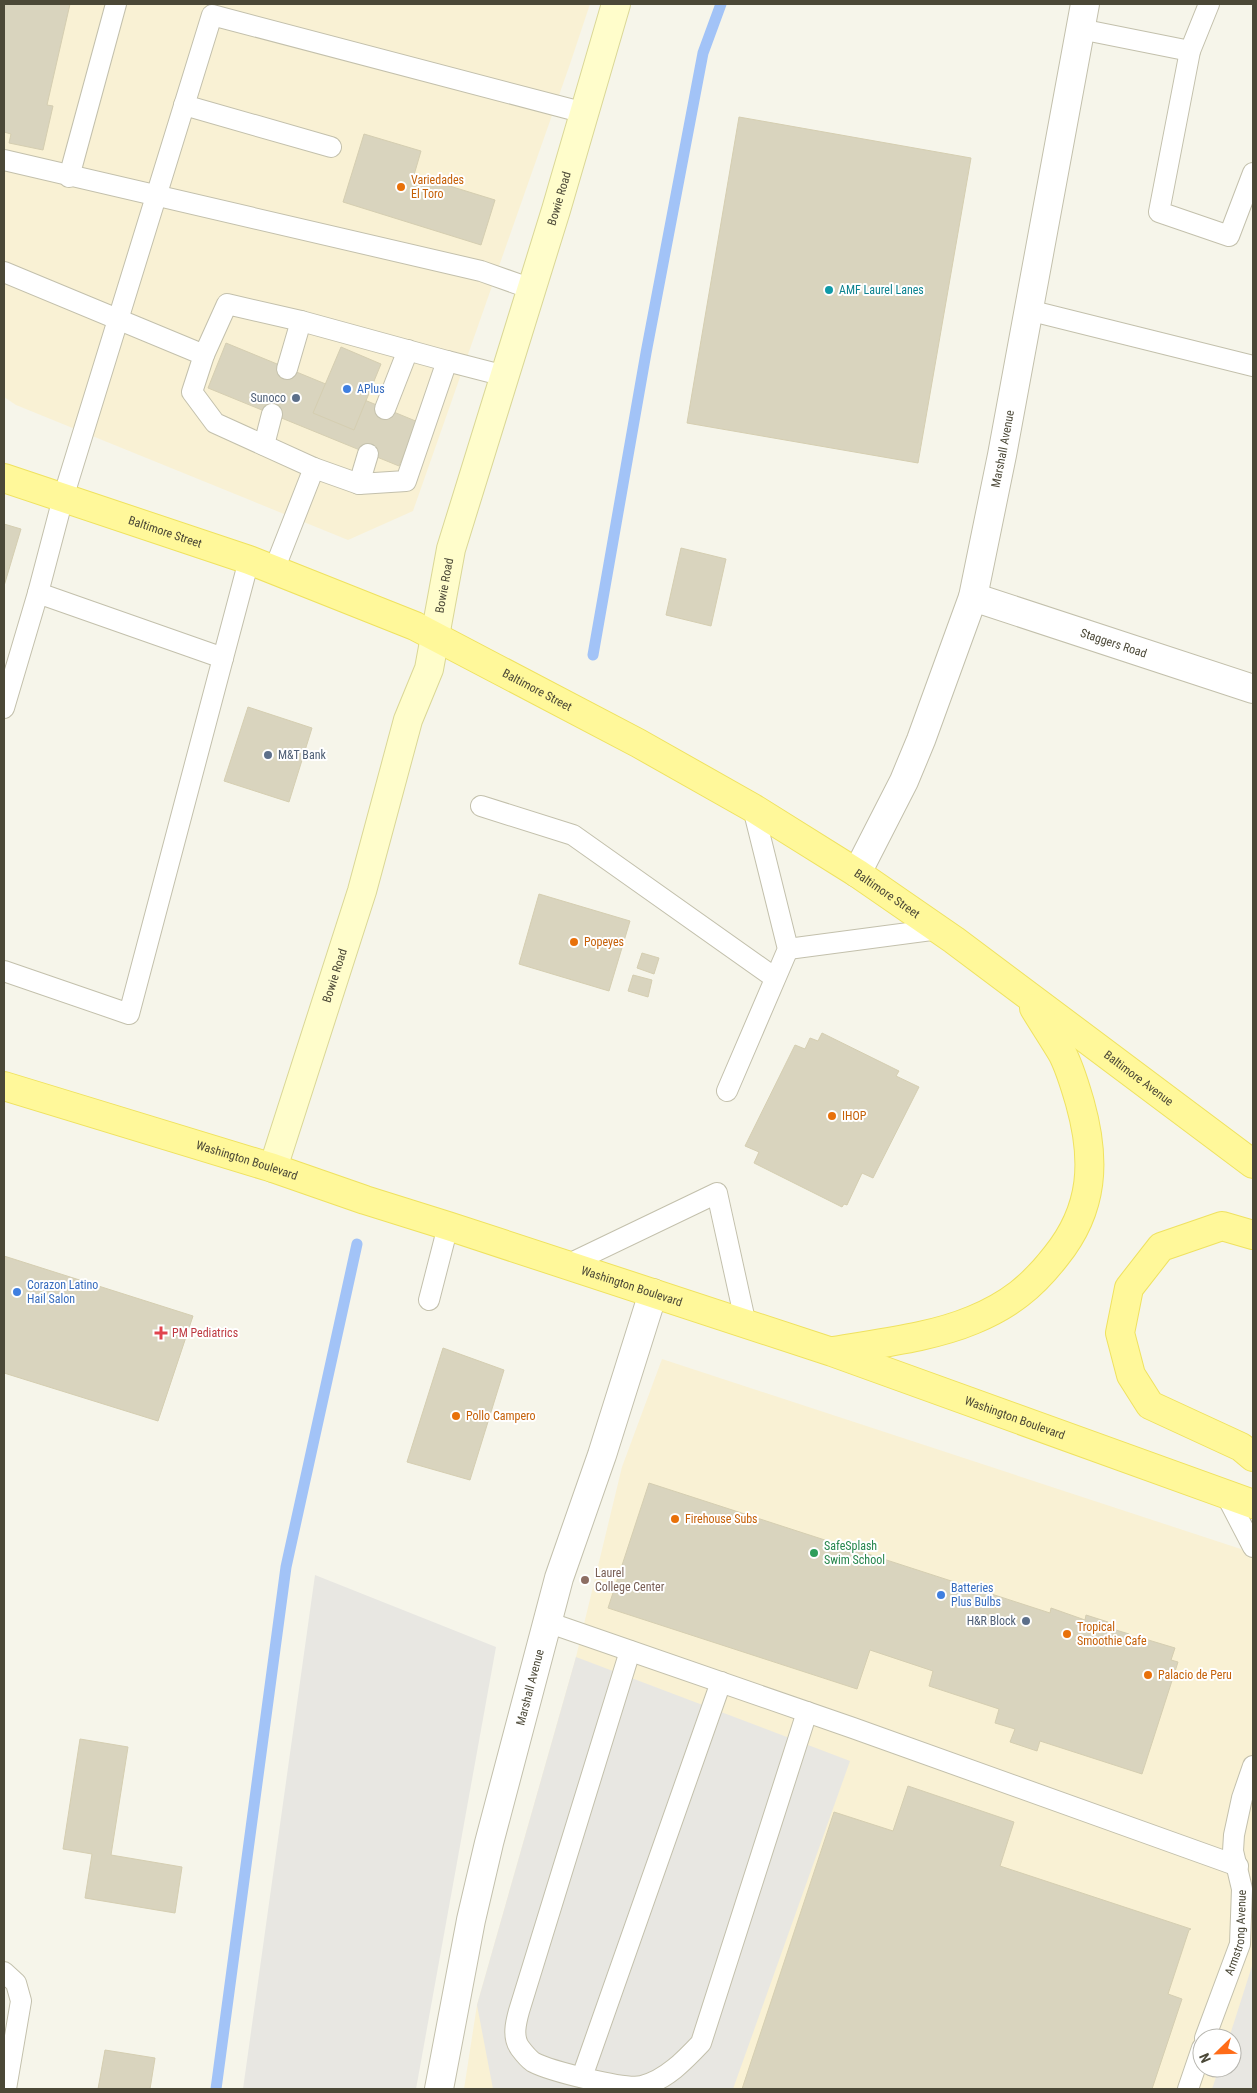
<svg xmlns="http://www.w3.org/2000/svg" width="1257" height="2093" viewBox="0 0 1257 2093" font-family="'Roboto Condensed',sans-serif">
	<rect width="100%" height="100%" fill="#f6f5ea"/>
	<!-- commercial -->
	<g fill="#f9f1d4" fill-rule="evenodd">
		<polygon points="4,4 590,4 570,64 413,511 348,540 16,405 4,397"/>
		<path d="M 662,1359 L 1253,1553 L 1253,2089 L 464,2089 L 477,2005 L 576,1657 L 622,1467 ZM 1202,2038 L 1232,2038 L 1232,2068 L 1202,2068 Z"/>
	</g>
	<!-- parking -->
	<g fill="#e8e7e2">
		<polygon points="315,1575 496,1647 416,2089 243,2089"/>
		<polygon points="576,1657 850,1761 733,2089 493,2089 477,2005"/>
		<polygon points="1253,1963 1253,2089 1212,2089 1219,2068 1232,2068 1232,2038 1229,2038"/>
	</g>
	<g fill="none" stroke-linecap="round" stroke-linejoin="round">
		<!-- stream -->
		<g stroke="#a2c3f7" stroke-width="11">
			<polyline points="593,655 646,353 703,53 721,4"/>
			<polyline points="216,2089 286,1567 357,1244"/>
		</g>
	</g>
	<!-- building -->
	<g fill="#d9d4be" stroke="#d5ceb1">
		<polygon points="4,4 70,4 47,105 53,106 43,150 9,143 11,134 4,132"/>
		<polygon points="739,117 971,158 918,463 687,423"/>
		<polygon points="364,134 421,151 414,175 495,200 481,245 343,202"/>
		<polygon points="226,343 418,422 399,466 208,388"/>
		<polygon points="341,347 381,364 354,430 313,413"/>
		<polygon points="4,524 21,529 4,586"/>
		<polygon points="681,548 726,559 711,626 666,615"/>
		<polygon points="248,707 312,728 289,802 224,781"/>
		<polygon points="539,894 630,921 609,991 519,964"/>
		<polygon points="642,953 659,958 654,974 637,968"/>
		<polygon points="633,975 652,980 648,997 628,991"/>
		<polygon points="822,1033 899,1071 896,1076 919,1087 873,1178 862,1173 847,1205 844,1204 842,1207 754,1163 759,1152 745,1146 795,1045 805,1049 810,1038 818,1041"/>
		<polygon points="4,1256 193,1316 158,1421 4,1373"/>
		<polygon points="443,1348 504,1370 470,1480 407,1462"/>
		<polygon points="649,1483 1050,1613 1051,1608 1085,1620 1086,1615 1108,1622 1106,1627 1129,1634 1129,1637 1145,1642 1145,1639 1175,1648 1171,1660 1178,1662 1142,1774 1040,1741 1037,1751 1010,1742 1015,1729 995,1723 999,1709 929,1686 933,1671 870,1650 857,1689 608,1608"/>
		<polygon points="80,1739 128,1747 111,1855 182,1867 175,1913 85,1898 92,1854 63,1849"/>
		<polygon points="908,1786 1014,1822 1000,1866 1191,1929 1189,1930 1168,1994 1182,1999 1152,2089 742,2089 834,1812 893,1831"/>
		<polygon points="105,2050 155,2058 150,2089 98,2089"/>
	</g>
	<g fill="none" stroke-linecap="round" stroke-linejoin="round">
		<defs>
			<g id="lane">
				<polyline points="1209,4 1190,51 1159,212 1229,236 1253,173"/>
				<polyline points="1080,29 1190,51"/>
				<polyline points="184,105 331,147"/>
				<polyline points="4,160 481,271 532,289"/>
				<polyline points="69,177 116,4"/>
				<polyline points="4,272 204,355 227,304 301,321 447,361 406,481 359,484 314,468 274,570"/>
				<polyline points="1028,310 1253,366"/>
				<polyline points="204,355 192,392 215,423 314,468"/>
				<polyline points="447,361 505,376"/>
				<polyline points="287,369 301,321"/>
				<polyline points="385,409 408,350"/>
				<polyline points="264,445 272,414"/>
				<polyline points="359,484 368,454"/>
				<polyline points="38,593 63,498 212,15 585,113"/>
				<polyline points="4,708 38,593 223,658 249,560"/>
				<polyline points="481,806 573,835 775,978"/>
				<polyline points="788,949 939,929"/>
				<polyline points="4,971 129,1014 223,658"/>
				<polyline points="727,1091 788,949 753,808"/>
				<polyline points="567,1265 717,1193 746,1325"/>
				<polyline points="429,1300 448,1226"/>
				<polyline points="1225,1493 1253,1547"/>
				<polyline points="547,1622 853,1728 1238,1866"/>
				<path d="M 630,1651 L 519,2011 C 516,2022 512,2037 520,2048 C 523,2052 529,2059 533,2062 C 550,2071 625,2090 642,2086 C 666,2080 685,2060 701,2043 L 807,1712"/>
				<polyline points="4,1972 16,1983 21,2001 6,2089"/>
				<path id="s1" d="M 1205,2038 L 1240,1944 L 1242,1889 L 1233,1851 L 1234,1835 L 1242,1798 L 1253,1766"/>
				<polyline points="582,2077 721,1682"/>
				<polyline points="1188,2089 1202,2048"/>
			</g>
			<g id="street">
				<path id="s2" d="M 973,597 L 1253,689"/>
				<path id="s3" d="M 857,873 L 904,781 L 921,740 L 973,597 L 1002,455 L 1085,4"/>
				<path id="s4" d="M 439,2089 L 471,1920 L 489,1843 L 559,1578 L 602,1455 L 653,1293"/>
			</g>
			<g id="secondary">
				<path id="s5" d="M 273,1168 L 362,891 L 408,720 L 429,669 L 451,549 L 556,210 L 616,4"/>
			</g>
			<g id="primary">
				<path id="s6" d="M 4,478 L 249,560 L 415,626 L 638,743 L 753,808 L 857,873 L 954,940 L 1253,1164"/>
				<path id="s7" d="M 4,1086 L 273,1168 L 365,1200 L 448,1226 L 832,1352 L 1253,1504"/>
				<polyline points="1253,1235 1222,1226 1161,1247 1129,1288 1120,1333 1131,1375 1150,1405 1241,1447 1253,1457"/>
				<path d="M 833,1351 C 879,1343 930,1338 973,1320 C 1009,1305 1032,1287 1056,1256 C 1094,1209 1096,1160 1080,1103 C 1075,1086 1070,1068 1062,1053 C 1053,1038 1043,1023 1034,1008"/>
			</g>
		</defs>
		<!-- lane casing -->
		<use href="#lane" stroke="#c3c0ac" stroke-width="22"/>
		<!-- street casing -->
		<use href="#street" stroke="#c3c0ac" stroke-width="30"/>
		<!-- secondary casing -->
		<use href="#secondary" stroke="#dad796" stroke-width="30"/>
		<!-- primary casing -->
		<use href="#primary" stroke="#efe260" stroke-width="30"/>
		<!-- lane -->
		<use href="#lane" stroke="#fff" stroke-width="20"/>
		<!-- street -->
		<use href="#street" stroke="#fff" stroke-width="28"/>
		<!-- secondary -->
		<use href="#secondary" stroke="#fffdcb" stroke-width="28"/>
		<!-- primary -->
		<use href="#primary" stroke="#fff89a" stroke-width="28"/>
	</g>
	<!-- markers -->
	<g fill="#e8710a" stroke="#fff" stroke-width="2">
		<circle cx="401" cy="187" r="5"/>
		<circle cx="574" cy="942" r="5"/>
		<circle cx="832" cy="1116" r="5"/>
		<circle cx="456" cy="1416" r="5"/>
		<circle cx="675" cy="1519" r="5"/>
		<circle cx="1067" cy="1634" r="5"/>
		<circle cx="1148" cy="1675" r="5"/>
	</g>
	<circle fill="#0f9aa8" stroke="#fff" stroke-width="2" cx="829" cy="290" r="5"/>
	<g fill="#3f7fe0" stroke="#fff" stroke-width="2">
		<circle cx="347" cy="389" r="5"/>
		<circle cx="17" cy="1292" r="5"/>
		<circle cx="941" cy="1595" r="5"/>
	</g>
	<g fill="#5c6f8a" stroke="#fff" stroke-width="2">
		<circle cx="296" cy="398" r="5"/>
		<circle cx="268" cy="755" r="5"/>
		<circle cx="1026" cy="1621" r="5"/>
	</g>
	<path fill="#e0444e" stroke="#fff" stroke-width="2" d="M158.5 1325.5h5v5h5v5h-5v5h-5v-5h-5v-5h5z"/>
	<circle fill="#2e9e5b" stroke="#fff" stroke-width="2" cx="814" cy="1553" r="5"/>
	<circle fill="#8d6e63" stroke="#fff" stroke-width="2" cx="585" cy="1580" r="5"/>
	<g text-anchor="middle" stroke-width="4" stroke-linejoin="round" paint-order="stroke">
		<!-- food labels -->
		<g font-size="12" fill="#c56008" stroke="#fff" text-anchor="start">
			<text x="411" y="184">Variedades<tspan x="411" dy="14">El Toro</tspan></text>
			<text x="584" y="946">Popeyes</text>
			<text x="842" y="1120">IHOP</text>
			<text x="466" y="1420">Pollo Campero</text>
			<text x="685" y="1523">Firehouse Subs</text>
			<text x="1077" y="1631">Tropical<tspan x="1077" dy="14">Smoothie Cafe</tspan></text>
			<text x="1158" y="1679">Palacio de Peru</text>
		</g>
		<!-- street labels -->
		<g font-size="12" fill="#4b4837" stroke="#fff">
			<text dy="4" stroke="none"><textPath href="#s5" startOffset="1012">Bowie Road</textPath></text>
			<text dy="4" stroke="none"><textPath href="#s3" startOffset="451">Marshall Avenue</textPath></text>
			<text dy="4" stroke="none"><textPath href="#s6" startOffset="170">Baltimore Street</textPath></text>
			<text dy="4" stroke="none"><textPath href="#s5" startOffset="608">Bowie Road</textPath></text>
			<text dy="4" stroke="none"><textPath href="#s2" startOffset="148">Staggers Road</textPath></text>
			<text dy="4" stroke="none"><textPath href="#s6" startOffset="575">Baltimore Street</textPath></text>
			<text dy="4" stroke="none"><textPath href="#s6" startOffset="980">Baltimore Street</textPath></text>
			<text dy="4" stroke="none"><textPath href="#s5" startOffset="202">Bowie Road</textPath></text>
			<text dy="4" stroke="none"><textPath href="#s6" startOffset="1292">Baltimore Avenue</textPath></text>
			<text dy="4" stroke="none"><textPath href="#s7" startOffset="254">Washington Boulevard</textPath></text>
			<text dy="4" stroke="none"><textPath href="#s7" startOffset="659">Washington Boulevard</textPath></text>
			<text dy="4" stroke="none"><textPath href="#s7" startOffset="1064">Washington Boulevard</textPath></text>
			<text dy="4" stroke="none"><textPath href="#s4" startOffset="412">Marshall Avenue</textPath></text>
			<text dy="4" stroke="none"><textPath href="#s1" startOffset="111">Armstrong Avenue</textPath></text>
		</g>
		<!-- culture labels -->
		<g font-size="12" fill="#0d838f" stroke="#fff" text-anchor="start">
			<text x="839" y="294">AMF Laurel Lanes</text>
		</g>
		<!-- shop labels -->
		<g font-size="12" fill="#366cbe" stroke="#fff" text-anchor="start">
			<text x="357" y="393">APlus</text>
			<text x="27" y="1289">Corazon Latino<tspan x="27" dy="14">Hail Salon</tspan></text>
			<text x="951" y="1592">Batteries<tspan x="951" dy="14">Plus Bulbs</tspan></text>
		</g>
		<!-- service labels -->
		<g font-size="12" fill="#4e5e75" stroke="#fff" text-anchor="end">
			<text x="286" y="402">Sunoco</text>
			<text x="278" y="759" text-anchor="start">M&amp;T Bank</text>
			<text x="1016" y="1625">H&amp;R Block</text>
		</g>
		<!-- health labels -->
		<g font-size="12" fill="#be3a42" stroke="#fff" text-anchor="start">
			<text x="172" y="1337">PM Pediatrics</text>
		</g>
		<!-- leisure labels -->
		<g font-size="12" fill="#27864d" stroke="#fff" text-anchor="start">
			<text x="824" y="1550">SafeSplash<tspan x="824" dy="14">Swim School</tspan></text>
		</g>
		<!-- education labels -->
		<g font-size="12" fill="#785e54" stroke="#fff" text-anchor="start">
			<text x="595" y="1577">Laurel<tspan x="595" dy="14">College Center</tspan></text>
		</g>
	</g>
	<!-- border -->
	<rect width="1257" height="2093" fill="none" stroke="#4b4837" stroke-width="10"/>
	<!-- north arrow -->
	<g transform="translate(1217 2053) rotate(247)"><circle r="24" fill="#ffffff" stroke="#b7b6af"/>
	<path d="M0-4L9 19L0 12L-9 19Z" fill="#ff6c18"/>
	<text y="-8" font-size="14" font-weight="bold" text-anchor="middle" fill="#4b4837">N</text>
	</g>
</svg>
